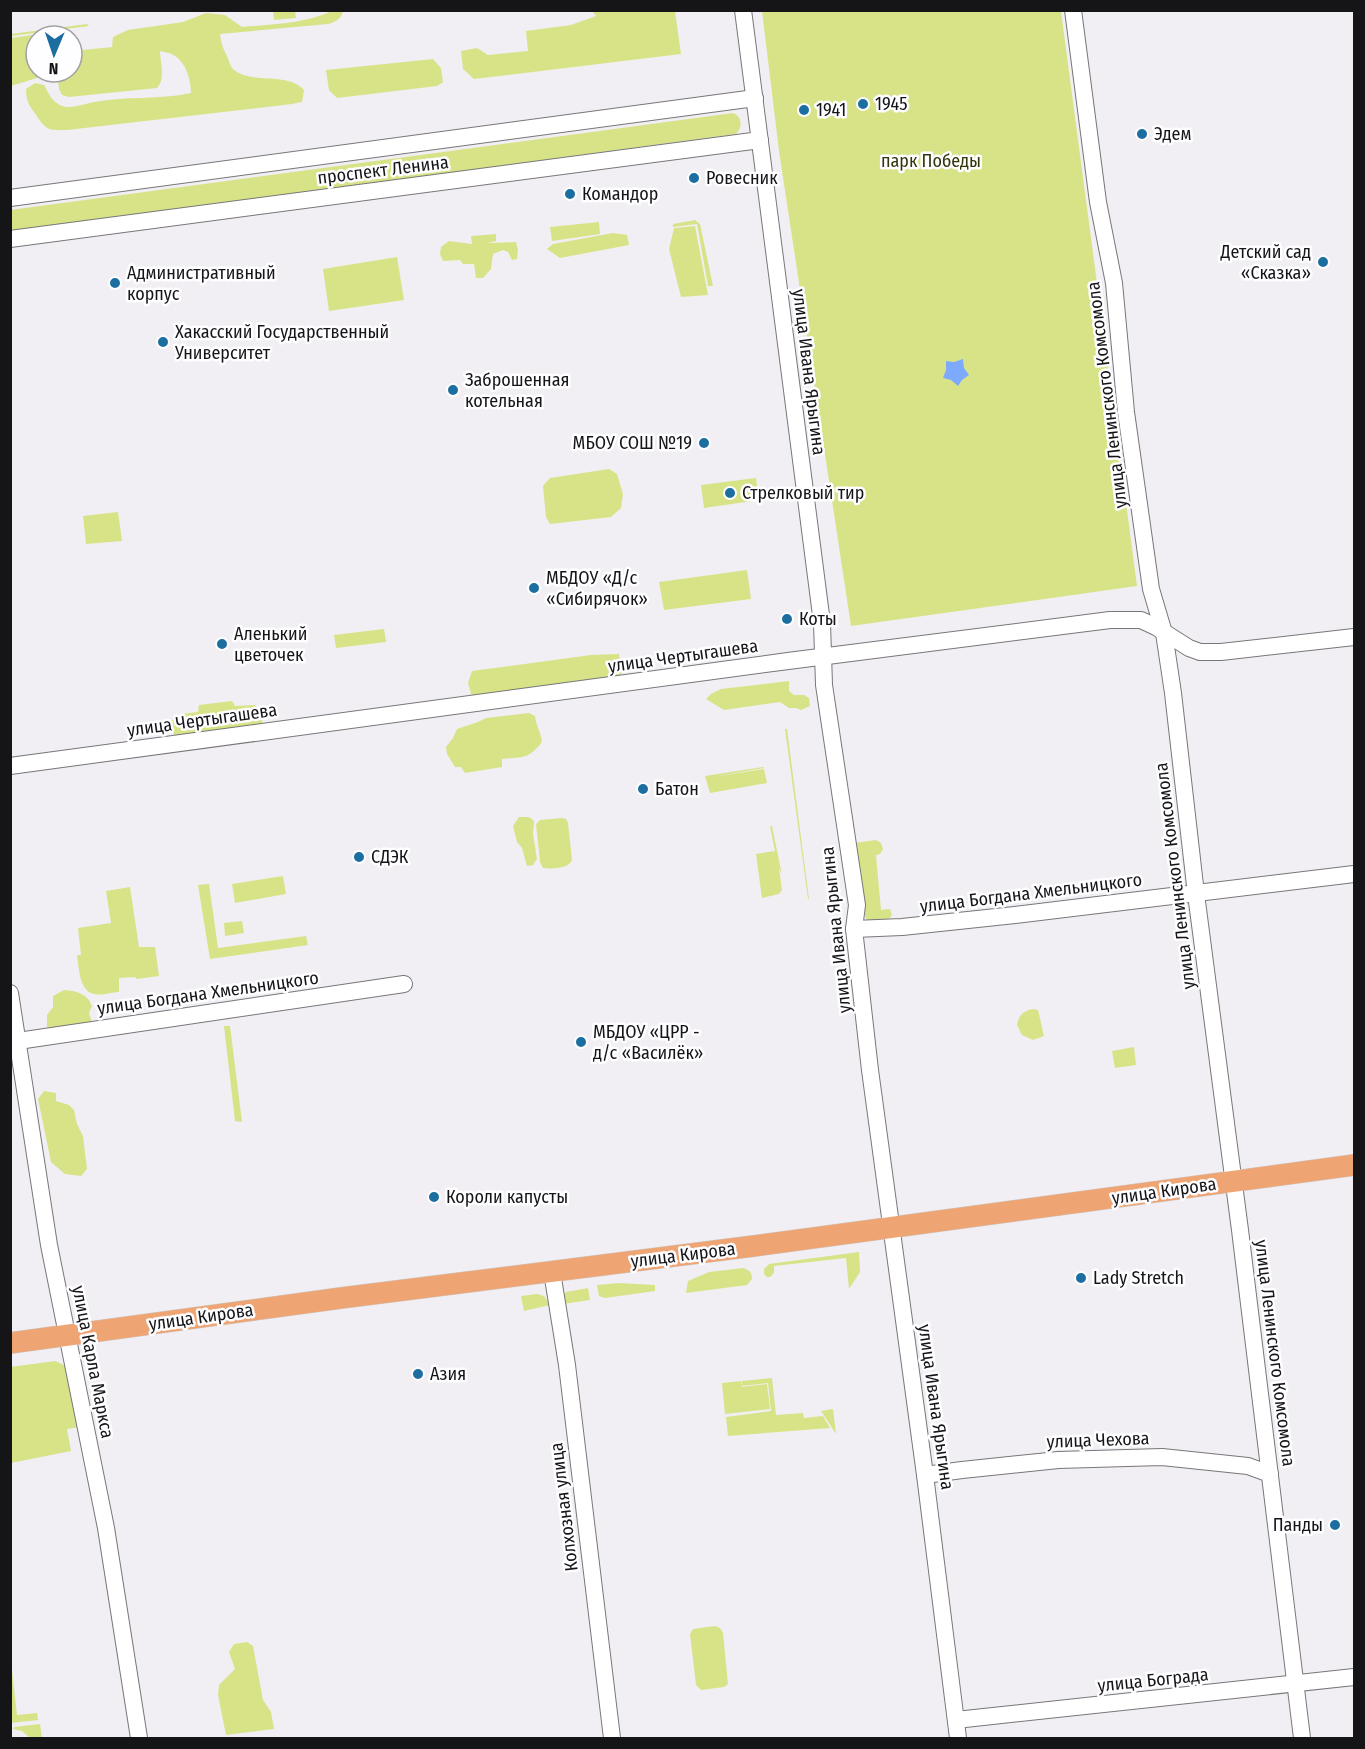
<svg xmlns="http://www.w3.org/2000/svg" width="1365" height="1749" viewBox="0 0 1365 1749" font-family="'Fira Sans Condensed',sans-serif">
	<rect width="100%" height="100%" fill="#f1eff3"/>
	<!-- green -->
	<g fill="#d8e388">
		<polygon points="273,11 295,11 296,18 274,20"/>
		<path d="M 332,11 L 343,11 C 341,19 336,22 328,24 L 220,34 C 221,43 223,48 227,56 C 229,60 230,66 233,69 C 250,85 288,71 304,90 L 302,102 L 292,104 L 67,130 C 48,130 47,131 36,115 C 29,105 26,101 26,89 L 35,83 L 44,85 C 49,94 52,102 62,106 C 71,109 84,104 94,102 C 126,96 159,100 191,93 C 191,80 186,63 175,56 C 171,53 164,52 160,51 C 160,62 166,78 157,88 L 69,97 L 62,95 L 59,89 L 57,72 L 72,72 L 72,51 L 113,47 L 112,46 L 113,37 L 128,30 L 183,22 L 206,13 L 225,15 L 242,27 C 272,24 304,24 332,11 Z"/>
		<polygon points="675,11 681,54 474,79 463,69 461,51 477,48 488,55 528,51 526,31 571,25 596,16 592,11"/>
		<polygon points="762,11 1061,11 1137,586 851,626 779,151"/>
		<polygon points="87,24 89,26 11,36 11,34"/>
		<polygon points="52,32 53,36 36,36 36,72 40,72 40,77 11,86 11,38"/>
		<polygon points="433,59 441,68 443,82 437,86 337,98 329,90 326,70"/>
		<path d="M 733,113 C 742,116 743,127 736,134 L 11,232 L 10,210 Z"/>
		<polygon points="695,220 700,224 713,286 708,286 697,224 673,227 673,224"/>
		<polygon points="599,222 600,234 552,241 550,227"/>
		<polygon points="695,226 708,295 681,297 669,249 674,228"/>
		<polygon points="613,233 627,235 629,245 560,258 547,249 553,244"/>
		<polygon points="496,234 496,241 487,243 516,242 518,250 517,259 512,260 508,252 503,250 493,254 491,269 483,278 476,278 474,264 463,264 460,260 443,261 440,254 441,247 449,241 472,244 471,236"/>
		<polygon points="397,257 404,300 329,311 323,269"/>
		<polygon points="609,469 617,474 623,494 621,508 611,517 550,524 546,517 543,486 550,478"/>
		<polygon points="756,478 759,500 704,508 701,485"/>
		<polygon points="118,512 122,541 86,544 83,516"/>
		<polygon points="747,570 751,599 664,610 659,582"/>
		<polygon points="384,629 386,642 336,648 334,635"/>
		<polygon points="619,654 622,674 594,683 472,697 468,683 472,671 591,655"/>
		<polygon points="789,681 789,691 794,695 804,695 809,698 810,706 801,710 796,708 789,708 780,702 724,710 706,699 711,694 721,689"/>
		<polygon points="232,701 235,706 255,705 264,716 261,725 175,740 171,721 181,714 198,712 199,705"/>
		<path d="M 529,713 L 535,716 C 536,726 541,732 542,742 C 529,759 523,757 502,759 L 502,767 L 465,773 L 461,767 L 455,767 L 447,754 L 446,747 L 453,738 L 457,729 L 478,722 L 486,718 Z"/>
		<polygon points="785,729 787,729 809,899 808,899"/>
		<polygon points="763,767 764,768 713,777 764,769 767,783 710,793 705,776"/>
		<polygon points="519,817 529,817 534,821 533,834 537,859 533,865 527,866 522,848 517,842 513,826"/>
		<path d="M 562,818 L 566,819 L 568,823 L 572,860 C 568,869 552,869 543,868 L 540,862 L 536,824 L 540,820 Z"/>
		<polygon points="770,826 772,826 782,875 779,868 782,890 779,894 762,898 756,854 775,851"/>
		<polygon points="876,840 881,843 883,849 880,854 876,855 881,910 890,909 892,915 889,919 868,921 863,913 854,843"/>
		<polygon points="283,876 286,894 235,903 232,884"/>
		<polygon points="209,884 218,948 306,936 308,945 210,959 198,885"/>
		<path d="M 130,887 L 139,947 L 155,947 L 159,976 L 137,979 L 135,977 L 119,978 L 119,992 C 112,992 101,996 94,994 C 79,991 79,967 77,955 L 81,955 L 78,928 L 111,923 L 106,891 Z"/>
		<polygon points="242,921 244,933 225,936 224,923"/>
		<path d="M 64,990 C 76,991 87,993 92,1006 L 89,1013 L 92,1023 L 52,1031 L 47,1027 L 47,1015 L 53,1007 L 53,996 Z"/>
		<path d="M 1033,1009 L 1038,1010 L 1044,1036 L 1033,1040 L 1022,1035 L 1017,1025 C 1019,1015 1023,1011 1033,1009 Z"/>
		<polygon points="224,1026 230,1026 242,1122 235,1121"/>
		<polygon points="1134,1047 1136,1065 1115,1068 1112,1051"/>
		<polygon points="44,1091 56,1093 56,1101 69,1105 74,1110 77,1124 83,1136 87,1169 81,1176 65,1174 51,1162 38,1099"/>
		<polygon points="859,1252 860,1272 849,1289 846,1258 774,1266 774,1273 770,1277 767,1277 764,1274 764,1269 769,1264"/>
		<path d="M 743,1268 C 749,1270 752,1272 752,1279 L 747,1285 L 686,1293 L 688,1281 L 709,1272 Z"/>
		<polygon points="619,1283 655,1285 655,1291 605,1298 599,1296 597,1285"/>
		<polygon points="588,1288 590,1300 563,1304 563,1295 566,1292"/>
		<polygon points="537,1294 544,1296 550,1305 524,1311 521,1296"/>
		<polygon points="55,1361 66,1366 80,1427 67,1429 71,1451 11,1463 10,1367"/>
		<polygon points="772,1378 776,1415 803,1413 804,1418 823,1416 830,1428 728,1436 726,1417 771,1411 768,1383 742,1386 742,1381"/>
		<polygon points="741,1381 742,1387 767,1384 770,1409 725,1414 722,1383"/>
		<polygon points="833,1409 836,1434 821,1411"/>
		<polygon points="715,1626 720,1628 723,1633 728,1684 724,1687 701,1690 696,1685 690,1634 693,1629"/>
		<polygon points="247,1642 253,1646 263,1700 271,1712 274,1729 226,1735 218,1695 219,1685 235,1669 229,1652 234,1644"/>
		<polygon points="11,1662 17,1715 37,1713 38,1720 11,1723"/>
		<polygon points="40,1724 42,1738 30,1738 22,1731 13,1729 14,1727"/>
	</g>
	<!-- water -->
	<polygon fill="#7eaafd" points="963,359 964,368 969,375 962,380 958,386 951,380 943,378 946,370 946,361 954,362"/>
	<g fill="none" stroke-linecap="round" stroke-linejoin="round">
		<defs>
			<g id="minor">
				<polyline points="743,10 822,623 824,685 857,905 854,929 870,1070 925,1475 958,1738"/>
				<polyline points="1073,10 1098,202 1114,283 1126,412 1151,589 1164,633 1173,693 1196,894 1240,1230 1302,1738"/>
				<polyline points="10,198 755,98"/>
				<polyline points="10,239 760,140"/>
				<polyline points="10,766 788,661 1110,620 1141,620 1156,627 1189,648 1200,652 1221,652 1354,637"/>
				<polyline points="854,929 902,927 1015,915 1354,874"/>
				<polyline points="10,993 49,1245 106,1528 139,1738"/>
				<polyline points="18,1041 404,984"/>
				<polyline points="552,1272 567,1365 612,1738"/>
				<polyline points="925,1475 962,1470 1058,1460 1162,1457 1248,1466 1270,1474"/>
				<polyline points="956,1720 1354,1677"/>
			</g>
			<polyline id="major" points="10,1343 341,1298 754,1246 1354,1165"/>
		</defs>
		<!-- minor casing -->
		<use href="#minor" stroke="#777679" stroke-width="18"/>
		<!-- major casing -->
		<use href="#major" stroke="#cccbcc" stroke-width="22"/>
		<!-- minor -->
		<use href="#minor" stroke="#fff" stroke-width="16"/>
		<!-- major -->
		<use href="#major" stroke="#efa573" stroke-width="21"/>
	</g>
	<!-- markers -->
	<g fill="#1b6e9f" stroke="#fefdff" stroke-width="2">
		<circle cx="863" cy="104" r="6"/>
		<circle cx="804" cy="110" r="6"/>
		<circle cx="1142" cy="134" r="6"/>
		<circle cx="694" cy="178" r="6"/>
		<circle cx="570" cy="194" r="6"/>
		<circle cx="1323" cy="262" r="6"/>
		<circle cx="115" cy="283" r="6"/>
		<circle cx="163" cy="342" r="6"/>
		<circle cx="453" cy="390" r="6"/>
		<circle cx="704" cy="443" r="6"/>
		<circle cx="730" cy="493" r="6"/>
		<circle cx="534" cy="588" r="6"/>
		<circle cx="787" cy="619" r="6"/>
		<circle cx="222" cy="644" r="6"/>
		<circle cx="643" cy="789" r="6"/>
		<circle cx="359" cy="857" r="6"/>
		<circle cx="581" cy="1042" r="6"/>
		<circle cx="434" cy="1197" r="6"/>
		<circle cx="1081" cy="1278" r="6"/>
		<circle cx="418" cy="1374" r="6"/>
		<circle cx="1335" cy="1525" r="6"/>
	</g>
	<g text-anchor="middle" stroke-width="5" stroke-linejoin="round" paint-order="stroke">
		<!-- poi labels -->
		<g font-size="18" fill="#151416" stroke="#fefdff" text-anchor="start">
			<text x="875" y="110">1945</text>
			<text x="816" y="116">1941</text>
			<text x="1154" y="140">Эдем</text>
			<text x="706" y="184">Ровесник</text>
			<text x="582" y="200">Командор</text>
			<text x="1311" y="258" text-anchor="end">Детский сад<tspan x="1311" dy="21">«Сказка»</tspan></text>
			<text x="127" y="279">Административный<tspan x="127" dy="21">корпус</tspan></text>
			<text x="175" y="338">Хакасский Государственный<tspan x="175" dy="21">Университет</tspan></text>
			<text x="465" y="386">Заброшенная<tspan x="465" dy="21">котельная</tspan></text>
			<text x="692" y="449" text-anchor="end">МБОУ СОШ №19</text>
			<text x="742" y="499">Стрелковый тир</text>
			<text x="546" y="584">МБДОУ «Д/с<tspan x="546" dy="21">«Сибирячок»</tspan></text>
			<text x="799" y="625">Коты</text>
			<text x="234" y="640">Аленький<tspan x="234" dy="21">цветочек</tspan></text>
			<text x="655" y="795">Батон</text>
			<text x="371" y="863">СДЭК</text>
			<text x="593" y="1038">МБДОУ «ЦРР -<tspan x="593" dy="21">д/с «Василёк»</tspan></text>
			<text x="446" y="1203">Короли капусты</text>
			<text x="1093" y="1284">Lady Stretch</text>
			<text x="430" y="1380">Азия</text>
			<text x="1323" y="1531" text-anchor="end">Панды</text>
		</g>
		<!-- park labels -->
		<g font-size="18" fill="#33370b" stroke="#fefdff">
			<text x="931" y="167">парк Победы</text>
		</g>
		<!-- street labels -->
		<g font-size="18" fill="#151416" stroke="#fefdff">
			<text transform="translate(383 170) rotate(-7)" y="6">проспект Ленина</text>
			<text transform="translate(809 372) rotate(83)" y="6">улица Ивана Ярыгина</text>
			<text transform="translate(1107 395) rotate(-97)" y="6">улица Ленинского Комсомола</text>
			<text transform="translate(683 656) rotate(-8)" y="6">улица Чертыгашева</text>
			<text transform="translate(202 720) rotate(-8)" y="6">улица Чертыгашева</text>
			<text transform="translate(1175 876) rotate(-97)" y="6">улица Ленинского Комсомола</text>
			<text transform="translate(1031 893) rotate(-7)" y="6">улица Богдана Хмельницкого</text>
			<text transform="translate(836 930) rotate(-96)" y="6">улица Ивана Ярыгина</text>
			<text transform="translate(208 993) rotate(-8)" y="6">улица Богдана Хмельницкого</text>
			<text transform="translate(1164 1191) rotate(-8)" y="6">улица Кирова</text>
			<text transform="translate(683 1255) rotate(-7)" y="6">улица Кирова</text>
			<text transform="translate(201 1317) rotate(-8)" y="6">улица Кирова</text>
			<text transform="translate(1275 1353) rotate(83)" y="6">улица Ленинского Комсомола</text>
			<text transform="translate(93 1362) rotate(79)" y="6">улица Карла Маркса</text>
			<text transform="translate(936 1407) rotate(82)" y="6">улица Ивана Ярыгина</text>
			<text transform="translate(1098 1440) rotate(-2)" y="6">улица Чехова</text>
			<text transform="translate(564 1507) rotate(-97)" y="6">Колхозная улица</text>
			<text transform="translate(1153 1680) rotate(-6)" y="6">улица Бограда</text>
		</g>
	</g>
	<!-- border -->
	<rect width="1365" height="1749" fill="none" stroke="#151416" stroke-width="24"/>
	<!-- north arrow -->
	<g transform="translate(54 54) rotate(182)"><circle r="28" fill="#fefdff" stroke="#a1a0a2" stroke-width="1.5"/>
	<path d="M0-4.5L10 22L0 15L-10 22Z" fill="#1b6e9f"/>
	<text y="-9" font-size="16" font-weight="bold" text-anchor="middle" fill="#151416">N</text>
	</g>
</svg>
